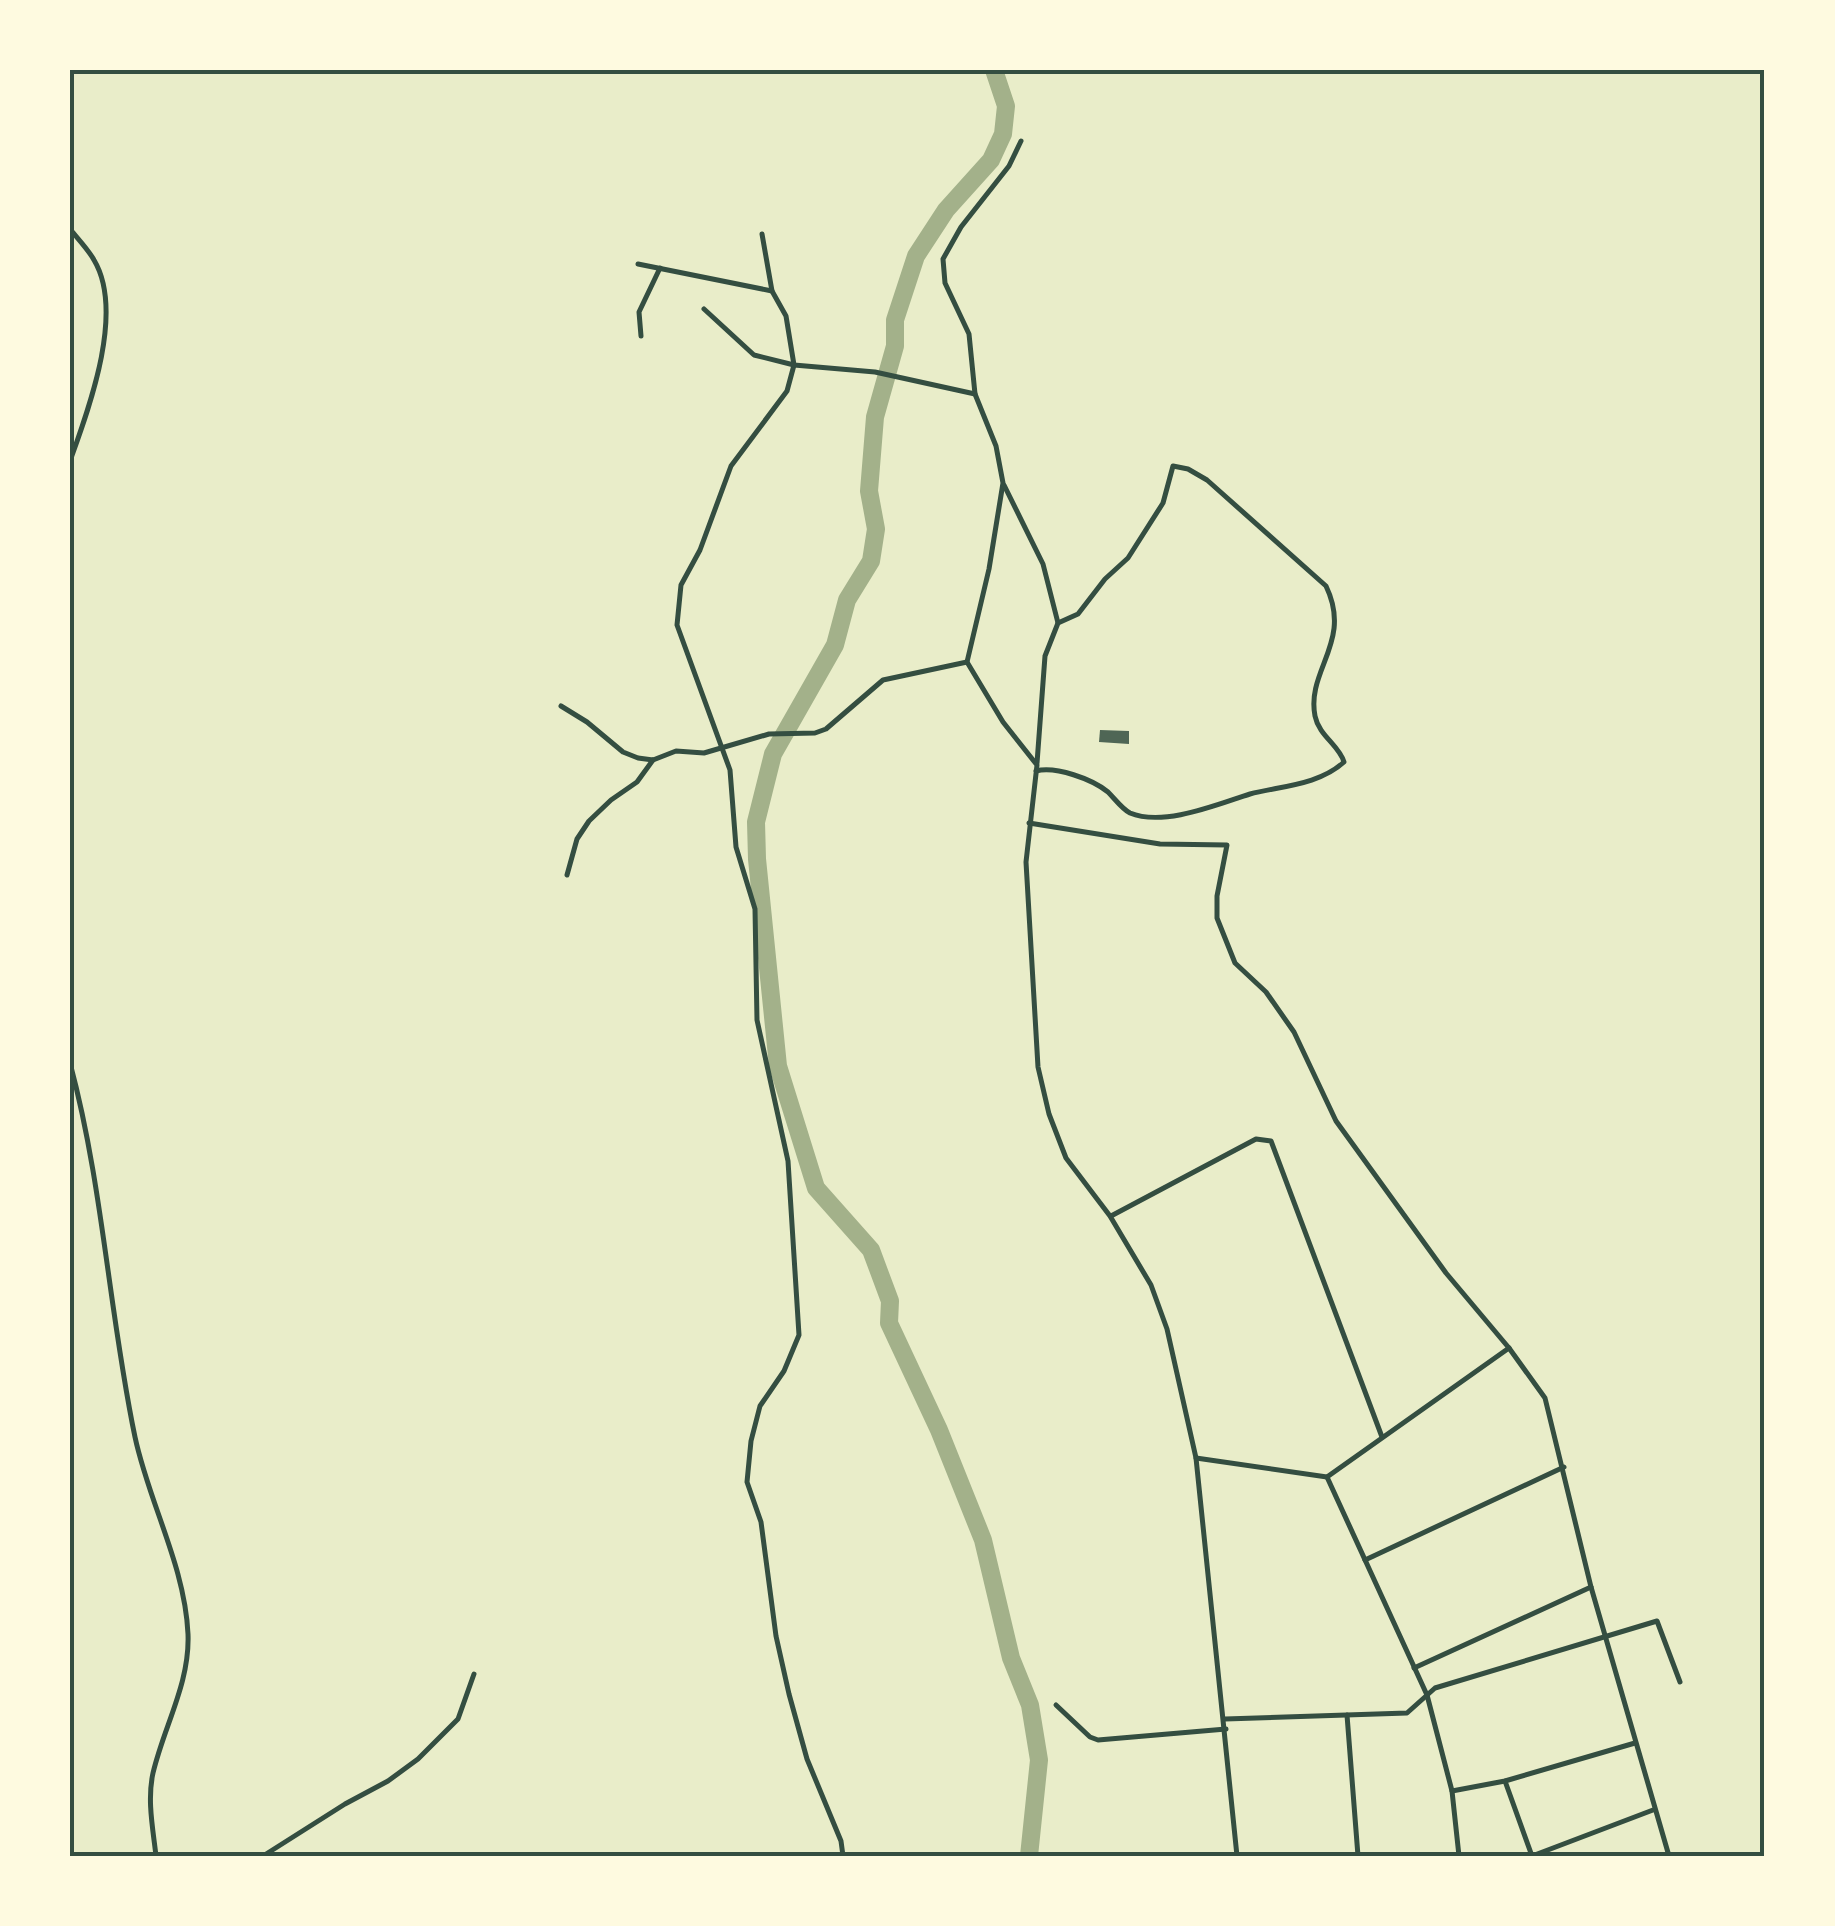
<svg xmlns="http://www.w3.org/2000/svg" width="1835" height="1926" viewBox="0 0 1835 1926" font-family="Merriweather,serif">
	<rect width="100%" height="100%" fill="#e9edc9"/>
	<g fill="none" stroke-linecap="round" stroke-linejoin="round">
		<!-- river -->
		<polyline stroke="#a3b18a" stroke-width="18" points="994,70 1006,106 1003,134 991,160 946,210 916,256 895,320 895,346 875,417 869,491 876,529 871,561 847,600 835,645 773,754 756,822 757,859 778,1066 816,1188 871,1250 890,1301 889,1323 939,1430 983,1540 1011,1658 1030,1705 1039,1760 1029,1856"/>
	</g>
	<!-- building -->
	<polygon fill="#4f6655" points="1100,730 1129,731 1129,744 1099,742"/>
	<g fill="none" stroke-linecap="round" stroke-linejoin="round">
		<!-- minor -->
		<g stroke="#344e41" stroke-width="5">
			<polyline points="1021,141 1009,166 961,227 943,259 945,283 969,334 975,394 996,446 1003,483 989,569 967,662 1003,722 1037,765 1026,862 1038,1067 1049,1114 1066,1158 1110,1216 1151,1285 1167,1329 1196,1458 1237,1856"/>
			<path d="M 70,229 C 78,239 88,249 94,260 C 125,312 89,408 70,461"/>
			<polyline points="762,234 772,291 786,316 794,365 787,391 731,466 700,550 681,585 677,625 730,770 736,847 755,909 757,1020 788,1161 799,1335 784,1371 760,1406 751,1441 747,1482 761,1522 776,1636 789,1694 807,1759 841,1841 843,1856"/>
			<polyline points="638,264 772,291"/>
			<polyline points="704,309 754,355 794,365 875,372 975,394"/>
			<polyline points="641,336 639,312 660,268"/>
			<polyline points="1004,485 1043,564 1058,623"/>
			<polyline points="561,706 587,722 623,752 638,758 653,760 676,751 704,753 769,734 815,733 826,729 883,680 967,662"/>
			<path d="M 1036,771 C 1056,766 1092,779 1108,792 C 1115,799 1122,809 1130,813 C 1164,827 1218,804 1250,794 C 1281,786 1319,785 1344,762 C 1339,745 1319,736 1315,716 C 1306,670 1353,642 1326,586 L 1207,480 L 1188,469 L 1173,466 L 1163,503 L 1128,558 L 1105,579 L 1078,614 L 1058,623 L 1045,656 L 1037,763"/>
			<polyline points="1029,823 1160,844 1227,845 1217,896 1217,918 1235,963 1266,992 1294,1032 1336,1121 1446,1273 1509,1348 1545,1398 1591,1587 1669,1856"/>
			<polyline points="567,875 577,839 589,821 611,800 637,782 653,760"/>
			<path d="M 70,1063 C 103,1186 109,1313 135,1437 C 149,1503 185,1566 188,1634 C 190,1683 164,1726 153,1773 C 147,1800 153,1829 156,1856"/>
			<polyline points="1111,1216 1256,1139 1271,1141 1382,1437"/>
			<polyline points="1196,1458 1327,1477 1509,1348"/>
			<polyline points="1327,1477 1427,1695 1452,1791 1459,1856"/>
			<polyline points="1365,1560 1564,1467"/>
			<polyline points="1414,1668 1591,1587"/>
			<polyline points="1056,1705 1090,1737 1098,1740 1226,1729"/>
			<polyline points="1347,1715 1358,1856"/>
			<polyline points="1225,1719 1407,1713 1435,1688 1657,1621 1680,1682"/>
			<polyline points="1505,1781 1532,1856"/>
			<polyline points="1452,1791 1505,1781 1635,1743"/>
			<polyline points="263,1856 345,1804 388,1781 418,1759 458,1719 474,1674"/>
			<polyline points="1532,1856 1653,1810"/>
		</g>
	</g>
	<!-- border -->
	<rect width="1835" height="1926" fill="none" stroke="#fefae0" stroke-width="145"/>
	<rect x="72" y="72" width="1690" height="1782" fill="none" stroke="#344e41" stroke-width="4"/>
</svg>
